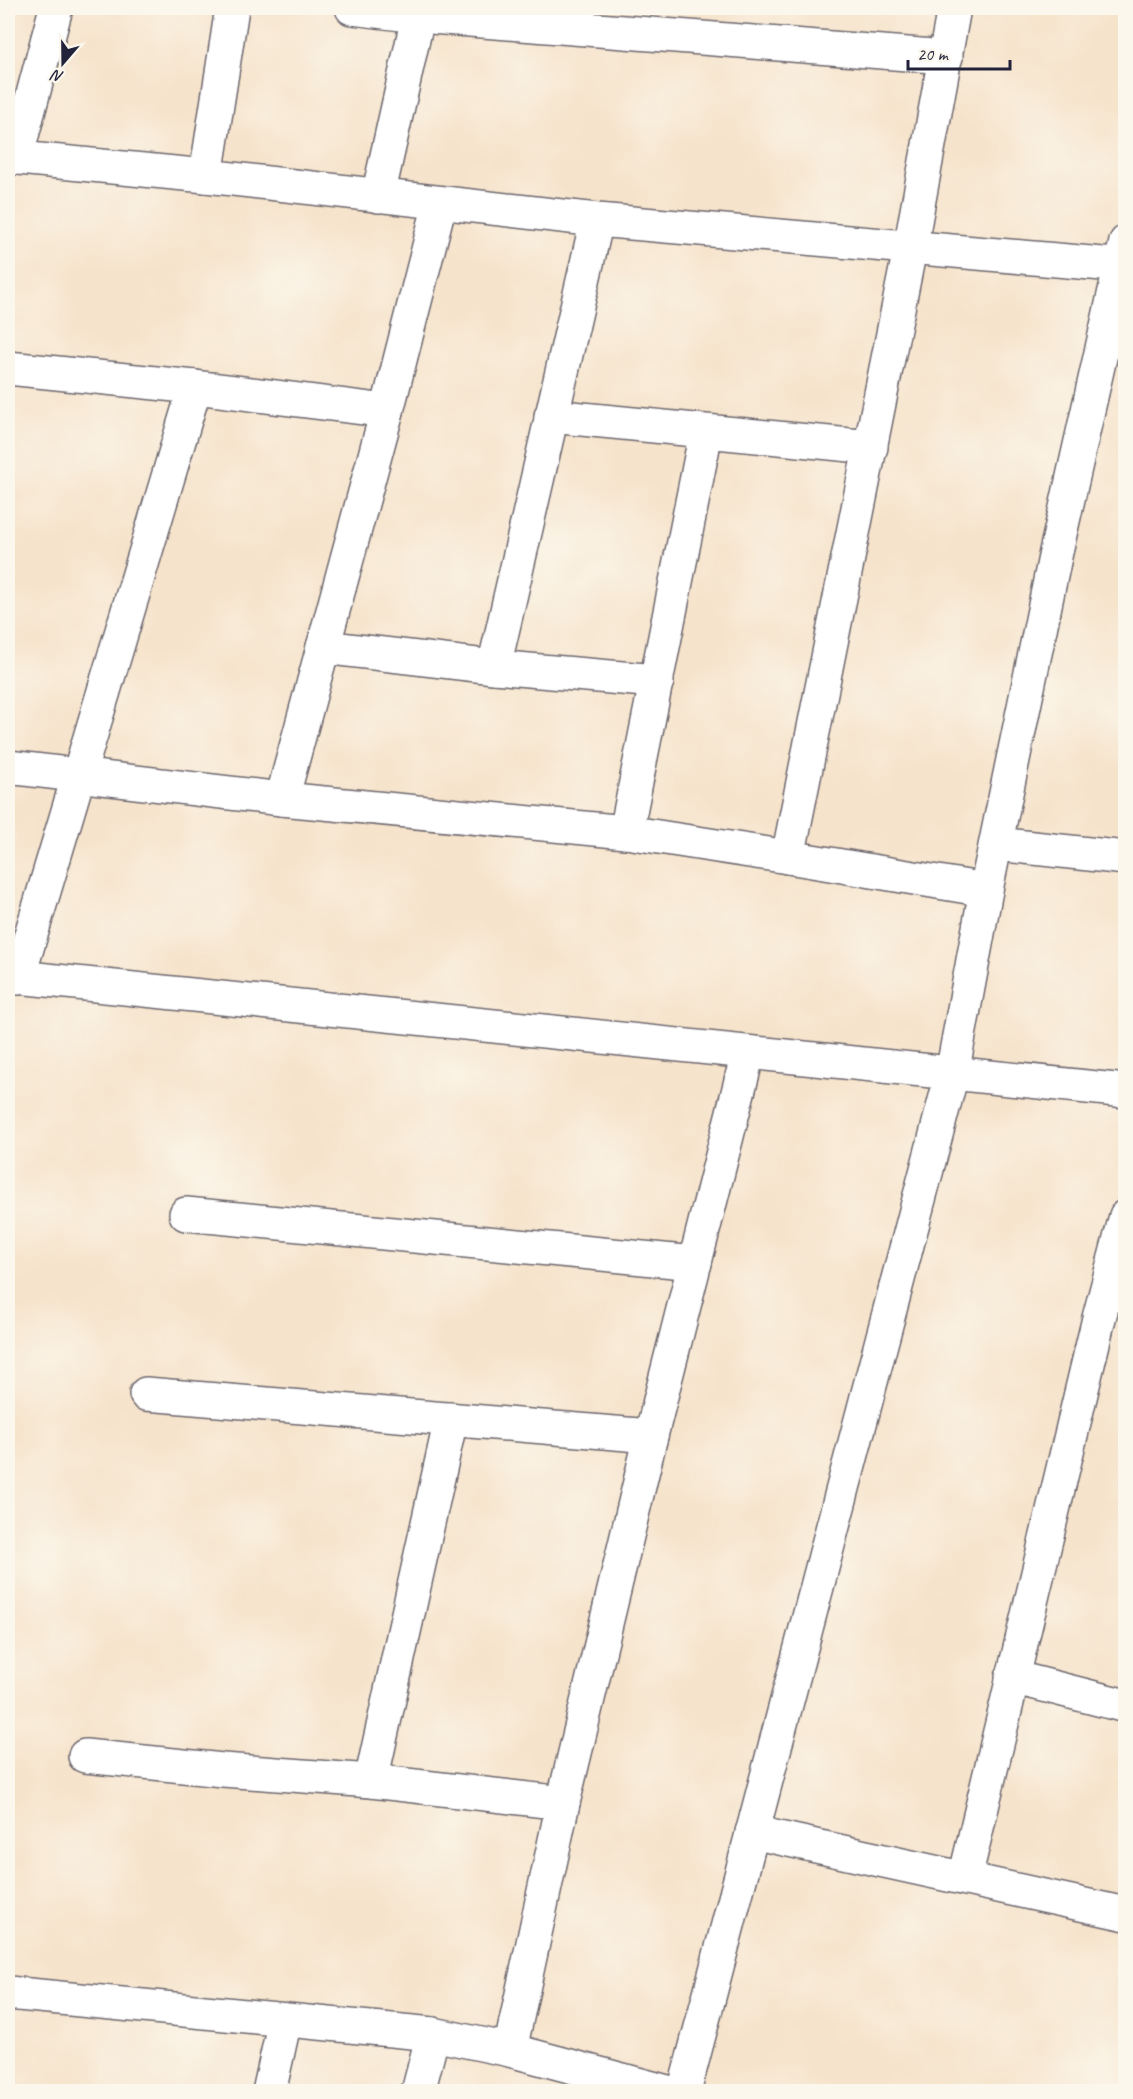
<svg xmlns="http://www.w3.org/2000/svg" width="1133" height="2099" viewBox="0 0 1133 2099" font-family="Caveat,sans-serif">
	<rect width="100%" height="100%" fill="#fbf7ec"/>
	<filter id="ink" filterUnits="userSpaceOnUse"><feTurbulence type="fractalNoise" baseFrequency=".0167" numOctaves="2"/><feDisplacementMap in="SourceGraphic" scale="12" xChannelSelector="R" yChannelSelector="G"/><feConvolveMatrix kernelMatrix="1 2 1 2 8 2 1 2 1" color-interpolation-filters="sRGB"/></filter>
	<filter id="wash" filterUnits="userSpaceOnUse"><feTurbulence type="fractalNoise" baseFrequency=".008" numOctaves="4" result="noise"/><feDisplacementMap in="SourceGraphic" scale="24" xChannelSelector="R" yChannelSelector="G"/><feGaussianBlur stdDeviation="1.35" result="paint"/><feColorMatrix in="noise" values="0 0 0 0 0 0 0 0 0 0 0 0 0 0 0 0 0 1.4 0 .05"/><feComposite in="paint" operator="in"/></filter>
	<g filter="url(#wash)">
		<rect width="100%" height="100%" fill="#f6e3cb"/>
	</g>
	<g filter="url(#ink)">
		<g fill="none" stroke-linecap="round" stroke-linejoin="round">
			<defs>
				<g id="minor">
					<polyline points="352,8 418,16 946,57"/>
					<polyline points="8,157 206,176 597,220 1126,266"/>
					<polyline points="16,158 56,8"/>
					<polyline points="206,176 232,8"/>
					<polyline points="378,196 420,8"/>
					<polyline points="8,368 195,387 387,411"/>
					<polyline points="551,416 871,447"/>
					<polyline points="323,647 494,667 657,681"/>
					<polyline points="494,667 597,220"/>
					<polyline points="8,767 282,799 626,832 788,857 986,890"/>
					<polyline points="282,799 387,411 440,203"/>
					<polyline points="626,832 706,432"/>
					<polyline points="996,844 1126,858"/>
					<polyline points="788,857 910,249 954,8"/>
					<polyline points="8,976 1126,1091"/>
					<polyline points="18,978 195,387"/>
					<polyline points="186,1214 695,1263"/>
					<polyline points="146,1394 651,1436"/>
					<polyline points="1012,1677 1126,1706"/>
					<polyline points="85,1756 223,1770 371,1781 563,1803"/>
					<polyline points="371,1781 451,1419"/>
					<polyline points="752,1832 1126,1914"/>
					<polyline points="965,1878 1099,1318 1126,1216"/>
					<polyline points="8,1993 433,2034 510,2050 667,2092"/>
					<polyline points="510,2050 563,1803 651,1436 748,1053"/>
					<polyline points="269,2092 285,2020"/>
					<polyline points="418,2092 433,2034"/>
					<polyline points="684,2092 952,1074 986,890 1056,552 1126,242"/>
				</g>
			</defs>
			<!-- minor casing -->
			<use href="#minor" stroke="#6c666d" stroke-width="36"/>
			<!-- minor -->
			<use href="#minor" stroke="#fff" stroke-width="33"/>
		</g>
	</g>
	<!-- margin -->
	<rect width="1133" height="2099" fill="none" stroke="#fbf7ec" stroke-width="30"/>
	<!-- north arrow -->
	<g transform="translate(63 63) rotate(200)" stroke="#fbf7ec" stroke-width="4.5" paint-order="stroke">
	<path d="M0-4.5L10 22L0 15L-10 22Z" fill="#22223b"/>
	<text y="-9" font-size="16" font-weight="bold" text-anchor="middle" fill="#22223b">N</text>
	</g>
	<!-- scale -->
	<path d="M908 60v9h102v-9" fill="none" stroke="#22223b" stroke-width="3"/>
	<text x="917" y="60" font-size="18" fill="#22223b" stroke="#fbf7ec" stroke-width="4.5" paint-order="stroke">20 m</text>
</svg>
